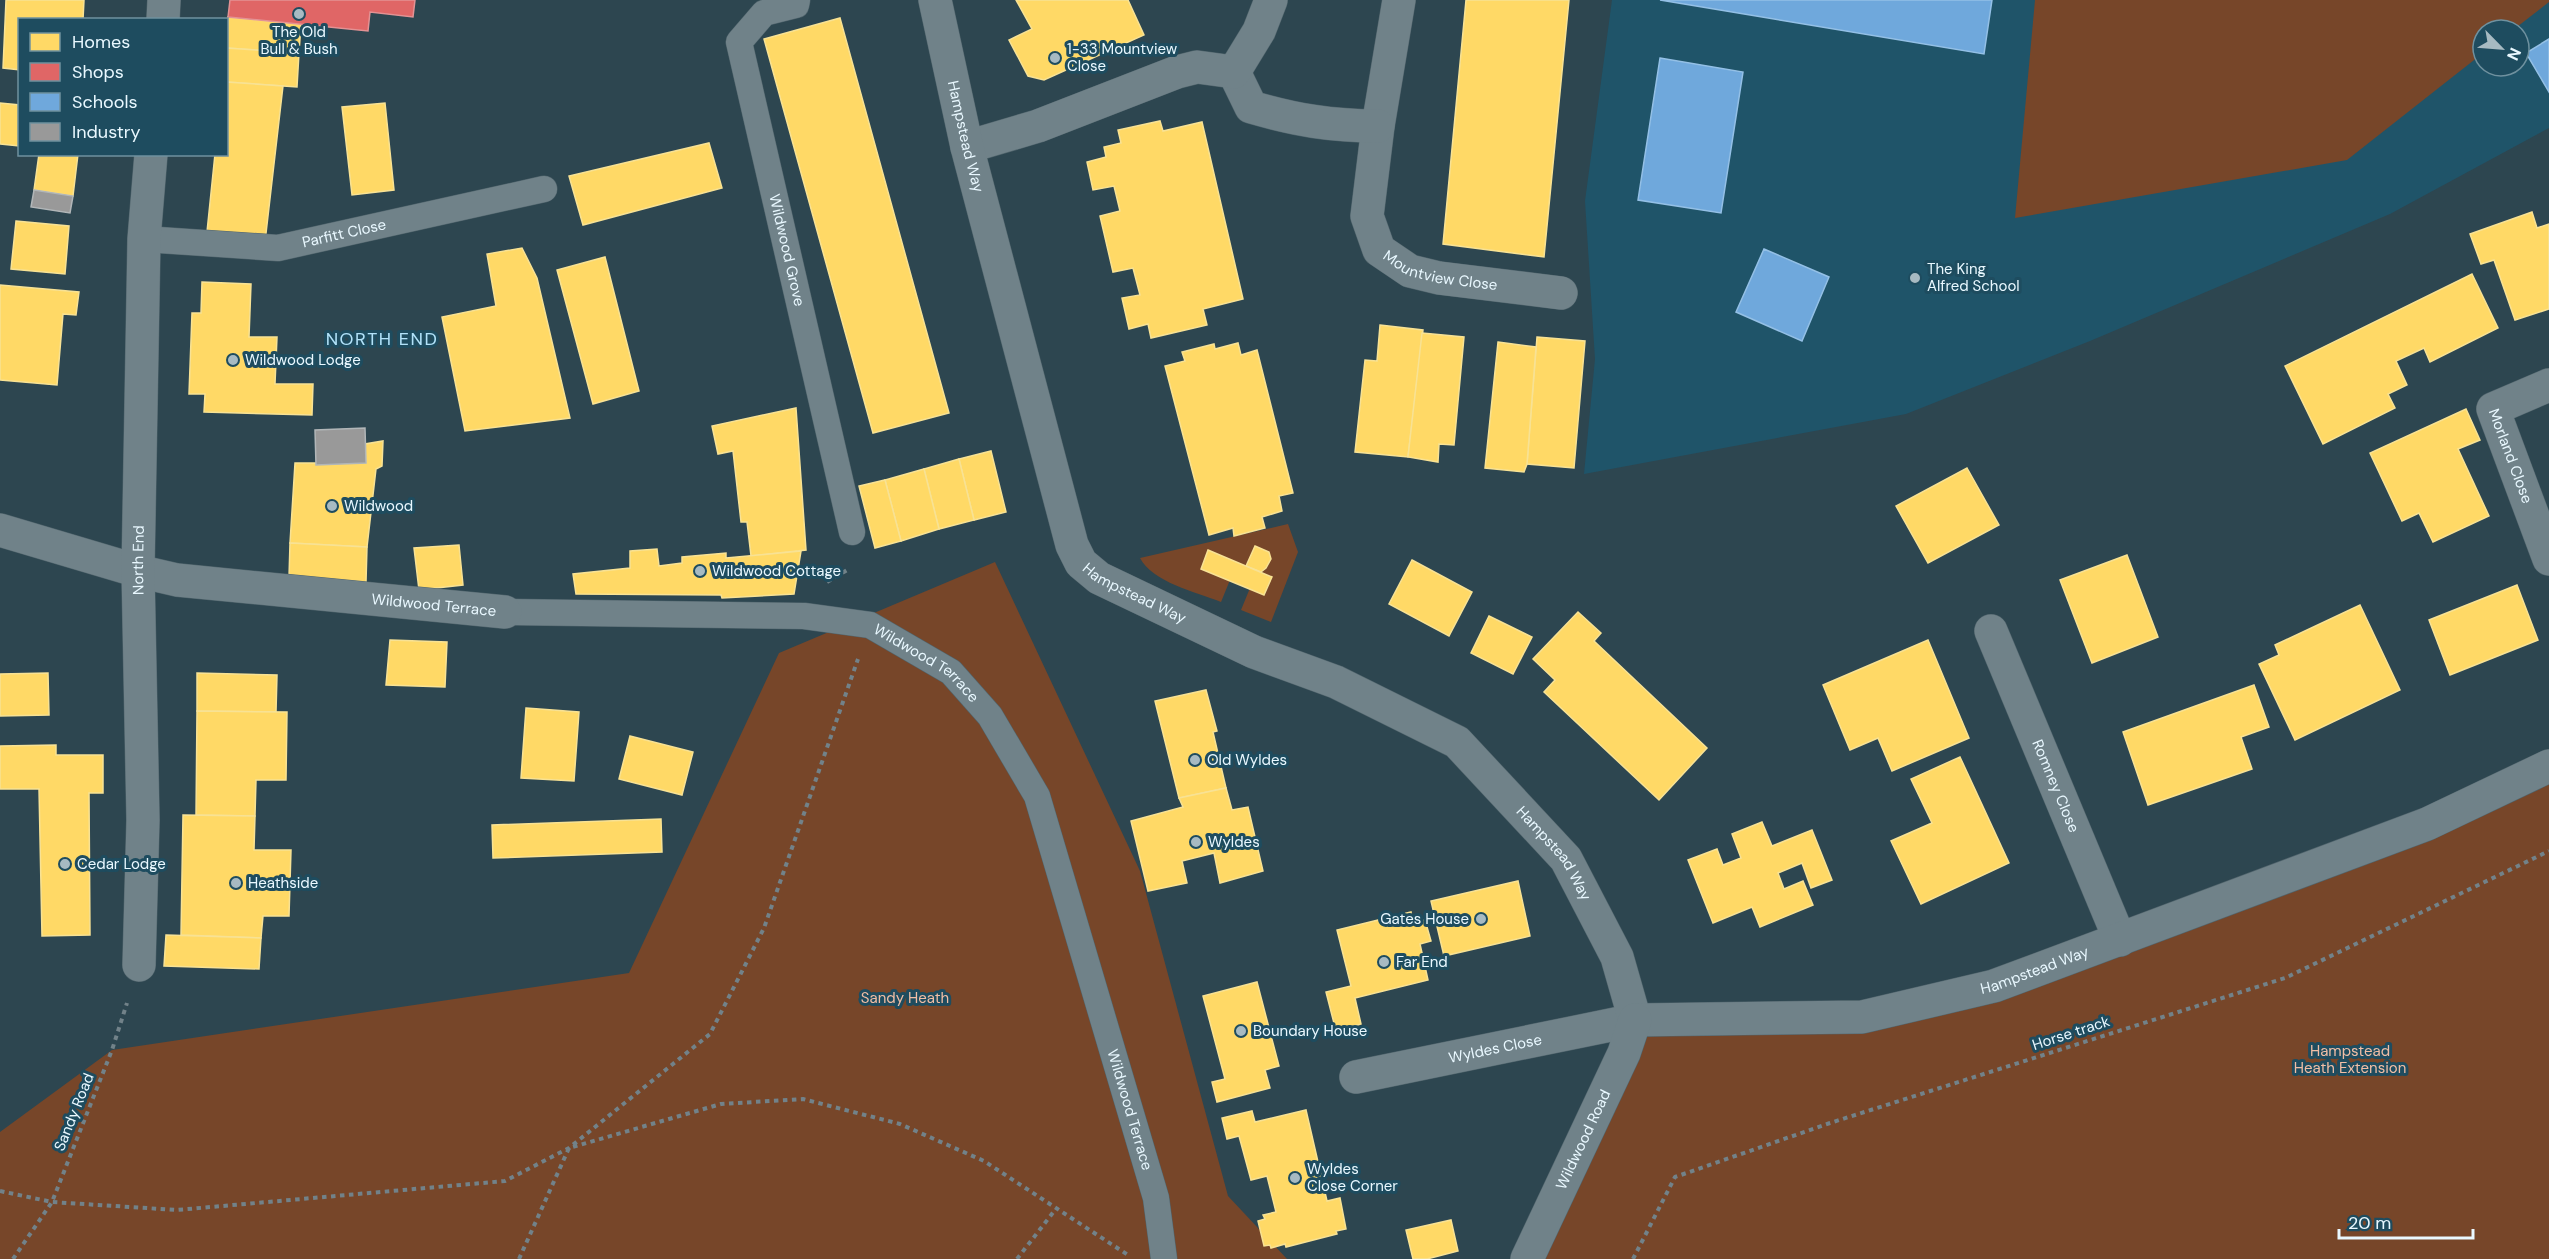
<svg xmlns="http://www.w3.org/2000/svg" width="2549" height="1259" viewBox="0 0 2549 1259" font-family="'DM Sans',sans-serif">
	<rect width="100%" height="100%" fill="#2d4650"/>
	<!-- built -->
	<path fill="#1f5469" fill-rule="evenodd" d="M 1612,0 L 2549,0 L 2549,128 L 2390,214 L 2090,341 L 1906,414 L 1584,474 L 1595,359 L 1585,201 ZM 2483,30 L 2519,30 L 2519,66 L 2483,66 Z"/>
	<!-- green -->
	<g fill="#774629">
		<polygon points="2035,0 2549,0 2549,2 2513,30 2483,30 2483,53 2347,160 2015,218"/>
		<path d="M 1288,524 L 1298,552 L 1271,622 L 1241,610 L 1250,588 L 1265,594 L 1272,577 L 1261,572 C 1269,567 1271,561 1269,552 L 1255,546 L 1246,566 L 1208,551 L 1201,569 L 1230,580 L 1221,602 C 1196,592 1152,582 1140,558 Z"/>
		<polygon points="995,562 1140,871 1228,1196 1287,1259 0,1259 0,1132 112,1050 629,973 779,653"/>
		<polygon points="2549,762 2549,1259 1527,1259 1635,1020 1862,1017 2120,940"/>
	</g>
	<!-- homes -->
	<g fill="#ffd966" stroke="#f8e294" stroke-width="1.5">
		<polygon points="6,0 84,0 83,20 20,20 20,70 3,68"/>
		<polygon points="1016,0 1128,0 1144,35 1044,80 1028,76 1009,40 1032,29"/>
		<polygon points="1466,0 1569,0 1544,257 1443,244"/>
		<polygon points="228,17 301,24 299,53 226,48"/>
		<polygon points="840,18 949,413 873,433 764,39"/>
		<polygon points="226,48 299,53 297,87 226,82"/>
		<polygon points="226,82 283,86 265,242 207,232 215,154 226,154"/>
		<polygon points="0,103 20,105 19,146 0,144"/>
		<polygon points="385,103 394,190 352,195 342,107"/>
		<polygon points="1160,121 1163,131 1202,122 1243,299 1203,309 1207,325 1151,338 1148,324 1129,329 1122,298 1140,295 1133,268 1113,272 1100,216 1120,211 1114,186 1093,190 1087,162 1106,157 1104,147 1121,143 1118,130"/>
		<polygon points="709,143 722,188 583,225 569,176"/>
		<polygon points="39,154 78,154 73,196 34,190"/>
		<polygon points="2532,212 2537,228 2549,224 2549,309 2515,320 2494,260 2481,264 2470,234"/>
		<polygon points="16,221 69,226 65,274 11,269"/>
		<polygon points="522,248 537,278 570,418 465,431 442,317 496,306 487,254"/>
		<polygon points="605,257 639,391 593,404 557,270"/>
		<polygon points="2472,274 2498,328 2430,362 2424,348 2396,361 2407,385 2388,394 2395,408 2323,444 2285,366"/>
		<polygon points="202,282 251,284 249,337 277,337 275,384 313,384 312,415 204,412 205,394 189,394 192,313 201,313"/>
		<polygon points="0,285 79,292 76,315 63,314 57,385 0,380"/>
		<polygon points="1380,325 1423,330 1408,457 1355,452 1365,360 1377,361"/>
		<polygon points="1422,333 1464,337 1454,445 1439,444 1438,462 1408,457"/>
		<polygon points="1537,337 1585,341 1574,468 1527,464"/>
		<polygon points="1498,342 1536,347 1527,464 1524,472 1485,468"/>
		<polygon points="1238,343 1241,355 1257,350 1293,493 1279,496 1282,511 1262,517 1265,528 1234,536 1233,528 1209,535 1165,366 1185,361 1182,352 1214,344 1215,349"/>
		<polygon points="796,408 806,550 751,556 747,522 741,522 733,451 718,454 712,426"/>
		<polygon points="2466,409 2480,440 2458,449 2489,516 2433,542 2419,513 2402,521 2370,453"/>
		<polygon points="383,441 382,466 376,469 367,547 290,543 295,463 366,463 365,444"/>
		<polygon points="991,451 1006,512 974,520 959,459"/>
		<polygon points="959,459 974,520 939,529 924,469"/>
		<polygon points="1967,468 1999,525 1928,563 1896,506"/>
		<polygon points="924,469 939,529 901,541 885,480"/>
		<polygon points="885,480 901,541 875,548 859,486"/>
		<polygon points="290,543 367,547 366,582 289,577"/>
		<polygon points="459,545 463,585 419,590 414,548"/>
		<polygon points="1255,546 1269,552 1271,559 1266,568 1261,572 1246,566"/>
		<polygon points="657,549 659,566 682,563 682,557 726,553 726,558 801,551 794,594 722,598 721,595 576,594 573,574 630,568 630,551"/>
		<polygon points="1208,550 1272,577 1264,595 1201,569"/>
		<polygon points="2127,555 2158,637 2092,663 2060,580"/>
		<polygon points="1412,560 1472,592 1449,636 1389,604"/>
		<polygon points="2517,585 2538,640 2450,675 2429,620"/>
		<polygon points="2360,605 2400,690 2295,740 2259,664 2279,655 2275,645"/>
		<polygon points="1578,612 1601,633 1594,641 1707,748 1659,800 1544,692 1555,680 1533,659"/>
		<polygon points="1489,616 1532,637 1513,674 1471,653"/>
		<polygon points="390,640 447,642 445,687 386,685"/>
		<polygon points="1928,640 1969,738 1892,771 1878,738 1850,750 1823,685"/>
		<polygon points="48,673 49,715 0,716 0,674"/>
		<polygon points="197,673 277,675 276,712 197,711"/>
		<polygon points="2254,685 2269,727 2241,737 2252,769 2148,805 2123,732"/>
		<polygon points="1206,690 1217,731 1213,732 1226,788 1179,798 1155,701"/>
		<polygon points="526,708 579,712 574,781 521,778"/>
		<polygon points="197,711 287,712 286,780 256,780 255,816 196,815"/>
		<polygon points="630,736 693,752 682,795 619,779"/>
		<polygon points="56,745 56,755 103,755 103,793 89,793 90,935 42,936 39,789 0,789 0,746"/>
		<polygon points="1960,757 2009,863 1921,904 1891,841 1932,823 1911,779"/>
		<polygon points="1226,788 1232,810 1248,807 1263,871 1220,883 1214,853 1182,861 1187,883 1148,891 1131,821 1183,807 1179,798"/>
		<polygon points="183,815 255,816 254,850 291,850 289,916 263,916 261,938 181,935"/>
		<polygon points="661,819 662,852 493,858 492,825"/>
		<polygon points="1762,822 1772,846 1812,830 1832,880 1811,888 1802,863 1778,873 1784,889 1803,881 1813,905 1760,927 1752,907 1713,923 1688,860 1717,849 1723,865 1741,858 1732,834"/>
		<polygon points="1518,881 1530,936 1444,956 1431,901"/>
		<polygon points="1411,912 1413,923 1425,920 1431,941 1420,944 1428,980 1355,998 1361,1024 1336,1031 1326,992 1351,986 1337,930"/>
		<polygon points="166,935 261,938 259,969 164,966"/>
		<polygon points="1257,982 1279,1066 1265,1070 1270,1088 1217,1102 1212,1082 1225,1079 1203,996"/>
		<polygon points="1306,1110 1327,1201 1340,1198 1346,1229 1336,1231 1337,1234 1286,1247 1285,1244 1271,1248 1270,1245 1264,1246 1258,1221 1265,1219 1263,1215 1276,1212 1267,1176 1251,1180 1239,1136 1227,1139 1222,1118 1252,1111 1255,1122"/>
		<polygon points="1451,1220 1458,1251 1427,1259 1413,1259 1406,1230"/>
	</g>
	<!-- shops -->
	<polygon fill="#e06666" stroke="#e39294" stroke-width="1.5" points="230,0 415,0 413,17 370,12 368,31 228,17"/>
	<!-- schools -->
	<g fill="#6fa8dc" stroke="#94c0e6" stroke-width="1.5">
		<polygon points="1660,0 1992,0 1984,54"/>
		<polygon points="2549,39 2549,92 2526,53"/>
		<polygon points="1660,58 1743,72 1721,213 1638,200"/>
		<polygon points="1764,249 1829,277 1802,341 1736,312"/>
	</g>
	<!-- industry -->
	<g fill="#999" stroke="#b1b6b8" stroke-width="1.5">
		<polygon points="34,190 73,196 70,213 31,207"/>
		<polygon points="365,428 366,463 316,465 315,430"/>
	</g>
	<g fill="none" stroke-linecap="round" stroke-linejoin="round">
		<defs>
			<g id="service">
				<path id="s1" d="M 797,0 L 796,5 L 764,13 L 739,42 L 852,532"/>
				<path id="s2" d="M 144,239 L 278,248 L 544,189"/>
				<path id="s3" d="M 505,612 L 804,616 L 870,625 L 951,672 L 990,716 L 1037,796 L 1156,1198 L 1164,1259"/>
			</g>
			<g id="minor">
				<path id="s4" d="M 1399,0 L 1378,126 L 1367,216 L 1379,250 L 1410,271 L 1439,278 L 1561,293"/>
				<polyline points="163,20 164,0"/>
				<path d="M 1234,72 L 1251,107 C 1296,120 1331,126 1378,126"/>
				<polyline points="967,147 1038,126 1177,72 1197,67 1234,72 1259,31 1271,0"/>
				<path id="s5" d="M 2549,385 L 2493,409 L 2549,559"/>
				<path id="s6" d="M 0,530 L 138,571 L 177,580 L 505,612"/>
				<path id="s7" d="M 1991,631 L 2120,940"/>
				<path id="s8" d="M 139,965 L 143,820 L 138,571 L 144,239 L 151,154"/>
				<path id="s9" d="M 1356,1077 L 1635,1020"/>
			</g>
			<g id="tertiary">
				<path id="s10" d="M 935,0 L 967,147 L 1072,545 L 1081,563 L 1099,578 L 1254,652 L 1336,682 L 1457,742 L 1566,859 L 1617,957 L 1635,1020"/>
				<path id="s11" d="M 1635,1020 L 1862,1017 L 1994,986 L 2427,824 L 2549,766"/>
				<path id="s12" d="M 1527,1259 L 1624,1053 L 1635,1020"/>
			</g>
		</defs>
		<!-- service casing -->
		<use href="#service" stroke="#50646c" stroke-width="27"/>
		<!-- minor casing -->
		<use href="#minor" stroke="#50646c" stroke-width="34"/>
		<!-- tertiary casing -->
		<use href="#tertiary" stroke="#50646c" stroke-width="34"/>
		<!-- path -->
		<g stroke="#728289" stroke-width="4" stroke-dasharray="4.5 4.5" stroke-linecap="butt">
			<polyline points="827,582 849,569"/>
			<polyline points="0,1191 52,1202 177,1210 505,1181 569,1148 710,1034 764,928 858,659"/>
			<polyline points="13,1259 52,1202 112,1050 127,1003"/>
			<polyline points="519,1259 569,1148 721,1104 803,1099 900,1124 984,1161 1128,1255"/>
			<polyline points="1017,1259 1055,1210"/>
			<polyline points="1633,1259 1675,1177 1830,1123 2285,978 2549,851"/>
		</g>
		<!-- service -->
		<use href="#service" stroke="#708289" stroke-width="26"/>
		<!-- minor -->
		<use href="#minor" stroke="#708289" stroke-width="33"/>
		<!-- tertiary -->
		<use href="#tertiary" stroke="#708289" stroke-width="33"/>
	</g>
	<!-- markers -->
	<g fill="#a7bac2" stroke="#1e4c5f" stroke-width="2">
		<circle cx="299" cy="14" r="6"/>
		<circle cx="1055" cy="58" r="6"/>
		<circle cx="1915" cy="278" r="6"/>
		<circle cx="233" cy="360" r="6"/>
		<circle cx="332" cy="506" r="6"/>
		<circle cx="700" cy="571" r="6"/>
		<circle cx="1195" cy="760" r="6"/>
		<circle cx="1196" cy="842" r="6"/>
		<circle cx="65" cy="864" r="6"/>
		<circle cx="236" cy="883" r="6"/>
		<circle cx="1481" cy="919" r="6"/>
		<circle cx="1384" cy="962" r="6"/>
		<circle cx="1241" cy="1031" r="6"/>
		<circle cx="1295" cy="1178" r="6"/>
	</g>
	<g text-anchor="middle" stroke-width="6" stroke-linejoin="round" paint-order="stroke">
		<!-- poi labels -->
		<g font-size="15" fill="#e9f8ff" stroke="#1e4c5f" text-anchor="start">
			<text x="299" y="37" text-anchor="middle">The Old<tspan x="299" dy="17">Bull &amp; Bush</tspan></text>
			<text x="1067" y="54">1-33 Mountview<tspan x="1067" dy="17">Close</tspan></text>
			<text x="1927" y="274">The King<tspan x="1927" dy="17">Alfred School</tspan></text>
			<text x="245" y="365">Wildwood Lodge</text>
			<text x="344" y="511">Wildwood</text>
			<text x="712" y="576">Wildwood Cottage</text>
			<text x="1207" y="765">Old Wyldes</text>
			<text x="1208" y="847">Wyldes</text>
			<text x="77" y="869">Cedar Lodge</text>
			<text x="248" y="888">Heathside</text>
			<text x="1469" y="924" text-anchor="end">Gates House</text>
			<text x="1396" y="967">Far End</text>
			<text x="1253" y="1036">Boundary House</text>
			<text x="1307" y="1174">Wyldes<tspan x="1307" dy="17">Close Corner</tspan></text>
		</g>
		<!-- street labels -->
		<g font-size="15" fill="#e9f8ff" stroke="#1e4c5f">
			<text dy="5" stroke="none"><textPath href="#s10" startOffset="140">Hampstead Way</textPath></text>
			<text dy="5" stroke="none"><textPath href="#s2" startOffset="202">Parfitt Close</textPath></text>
			<text dy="5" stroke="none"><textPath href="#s1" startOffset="290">Wildwood Grove</textPath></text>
			<text dy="5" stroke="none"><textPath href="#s4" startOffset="321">Mountview Close</textPath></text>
			<text dy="5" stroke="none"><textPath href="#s5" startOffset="111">Morland Close</textPath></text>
			<text dy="5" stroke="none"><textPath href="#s8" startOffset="405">North End</textPath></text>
			<text dy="5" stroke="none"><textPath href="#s10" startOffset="644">Hampstead Way</textPath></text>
			<text dy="5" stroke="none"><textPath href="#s6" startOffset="442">Wildwood Terrace</textPath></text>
			<text dy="5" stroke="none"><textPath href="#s3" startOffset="434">Wildwood Terrace</textPath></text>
			<text dy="5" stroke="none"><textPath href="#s7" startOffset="168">Romney Close</textPath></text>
			<text dy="5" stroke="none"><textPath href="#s10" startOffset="1148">Hampstead Way</textPath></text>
			<text dy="5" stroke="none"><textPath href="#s11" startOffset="406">Hampstead Way</textPath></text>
			<text transform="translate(2071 1033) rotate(-18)" y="5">Horse track</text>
			<text dy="5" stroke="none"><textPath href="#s9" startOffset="142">Wyldes Close</textPath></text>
			<text dy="5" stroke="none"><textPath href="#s3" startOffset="938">Wildwood Terrace</textPath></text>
			<text transform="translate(74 1112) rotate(-68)" y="5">Sandy Road</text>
			<text dy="5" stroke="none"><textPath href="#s12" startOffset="132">Wildwood Road</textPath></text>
		</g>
		<!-- park labels -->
		<g font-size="15" fill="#f1bea5" stroke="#1e4c5f">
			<text x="905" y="1003">Sandy Heath</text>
			<text x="2350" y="1056">Hampstead<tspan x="2350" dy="17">Heath Extension</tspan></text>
		</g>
		<!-- quarter labels -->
		<g font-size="18" letter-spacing="1.5" fill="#b2e2f9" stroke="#1e4c5f">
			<text x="382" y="345">NORTH END</text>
		</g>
	</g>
	<!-- legend -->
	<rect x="18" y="18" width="210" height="138" fill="#1e4c5f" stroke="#6f919f" stroke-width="1.5"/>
	<rect x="30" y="33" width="30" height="18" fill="#ffd966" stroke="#6f919f" stroke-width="1.5"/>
	<text x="72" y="48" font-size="18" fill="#e9f8ff">Homes</text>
	<rect x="30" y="63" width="30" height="18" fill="#e06666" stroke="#6f919f" stroke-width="1.5"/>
	<text x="72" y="78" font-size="18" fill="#e9f8ff">Shops</text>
	<rect x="30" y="93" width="30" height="18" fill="#6fa8dc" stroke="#6f919f" stroke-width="1.5"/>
	<text x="72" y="108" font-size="18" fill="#e9f8ff">Schools</text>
	<rect x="30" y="123" width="30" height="18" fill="#999999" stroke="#6f919f" stroke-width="1.5"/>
	<text x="72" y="138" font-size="18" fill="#e9f8ff">Industry</text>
	<!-- north arrow -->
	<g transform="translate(2501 48) rotate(115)"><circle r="28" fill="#1e4c5f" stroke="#6f919f" stroke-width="1.5"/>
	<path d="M0-4.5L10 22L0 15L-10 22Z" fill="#a7bac2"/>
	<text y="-9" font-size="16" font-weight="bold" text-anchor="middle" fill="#e9f8ff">N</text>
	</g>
	<!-- scale -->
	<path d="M2339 1229v9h134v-9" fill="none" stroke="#e9f8ff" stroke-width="3"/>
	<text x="2348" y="1229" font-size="18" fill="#e9f8ff" stroke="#1e4c5f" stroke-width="4.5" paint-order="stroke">20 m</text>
</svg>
